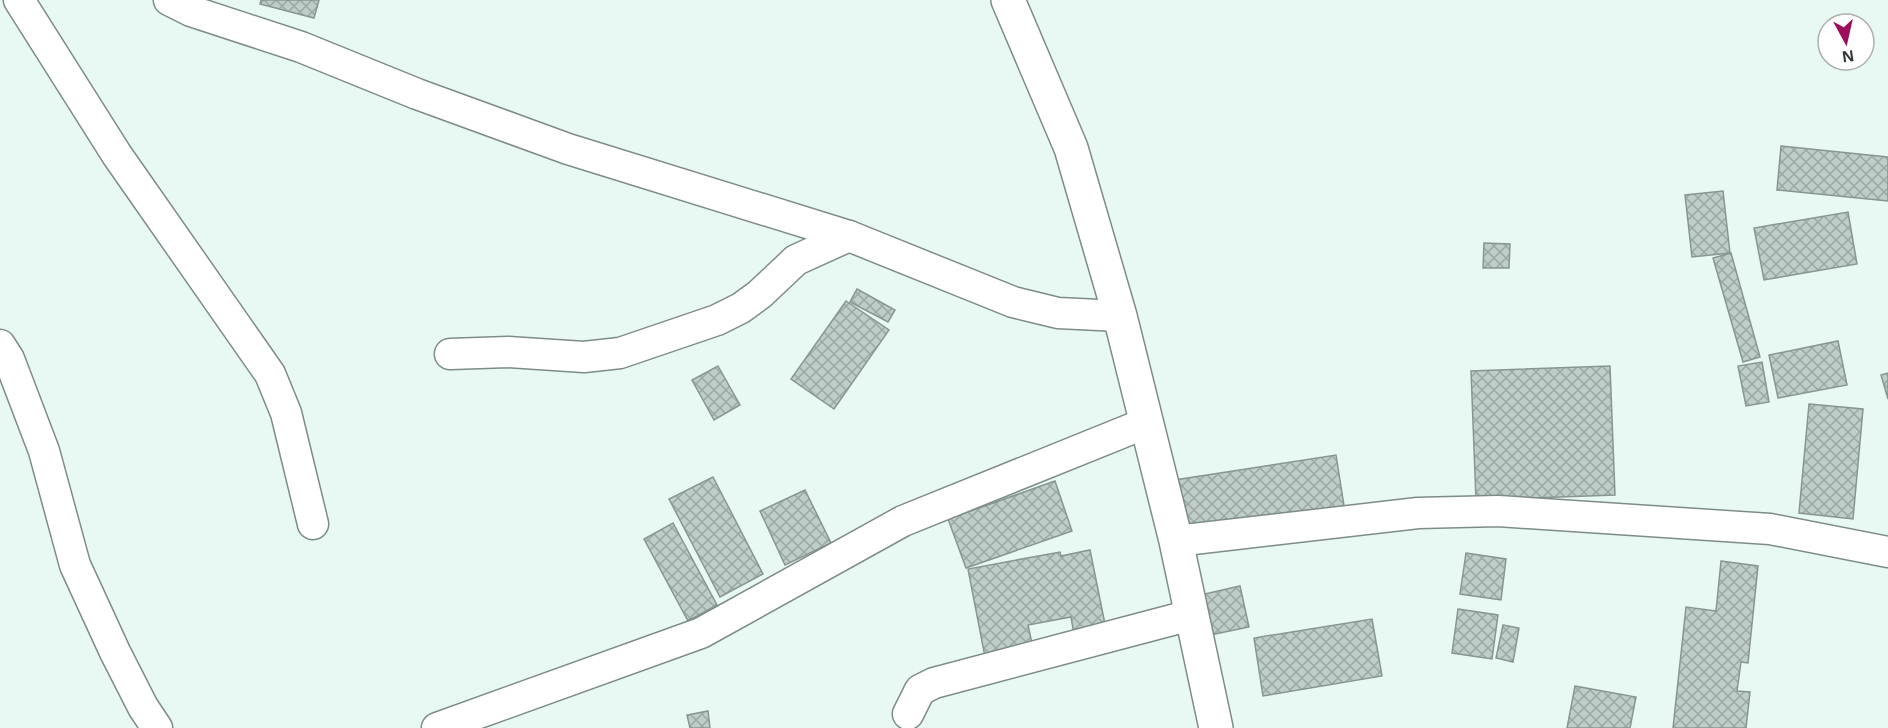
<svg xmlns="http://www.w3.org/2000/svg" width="1888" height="728" viewBox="0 0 1888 728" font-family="Arial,sans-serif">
	<defs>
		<pattern id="building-cross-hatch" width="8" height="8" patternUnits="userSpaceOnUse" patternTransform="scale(1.5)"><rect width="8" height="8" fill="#becdc8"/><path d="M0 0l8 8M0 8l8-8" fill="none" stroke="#9ba7a3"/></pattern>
	</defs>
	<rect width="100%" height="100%" fill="#e8f8f3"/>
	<!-- building -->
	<g fill="url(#building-cross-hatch)" stroke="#889692" stroke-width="1.5">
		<polygon points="261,0 319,0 314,18 260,4"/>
		<polygon points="1781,146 1888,157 1888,201 1777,190"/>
		<polygon points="1723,191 1730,253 1692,257 1685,195"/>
		<polygon points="1848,212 1857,264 1764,280 1754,228"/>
		<polygon points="1484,243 1510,244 1509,268 1483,268"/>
		<polygon points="1731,253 1760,357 1743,362 1713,258"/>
		<polygon points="857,289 895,310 888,322 850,302"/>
		<polygon points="846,301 889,330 834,409 791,379"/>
		<polygon points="1838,341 1847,385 1778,398 1769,355"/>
		<polygon points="1762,362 1769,402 1746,406 1738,366"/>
		<polygon points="718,366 740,405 714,420 692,380"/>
		<polygon points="1610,366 1615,495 1476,500 1471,371"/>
		<polygon points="1888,373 1888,399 1881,375"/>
		<polygon points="1809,404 1863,409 1853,519 1799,513"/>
		<polygon points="1336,455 1345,512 1184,537 1175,480"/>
		<polygon points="713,477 763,574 720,597 669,499"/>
		<polygon points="1055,481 1072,531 966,568 948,519"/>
		<polygon points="805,490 831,543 785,565 760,511"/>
		<polygon points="673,523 717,605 688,621 644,539"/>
		<polygon points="1090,550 1107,634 1075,640 1071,617 1028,625 1033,648 985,657 968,569 1060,552 1061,556"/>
		<polygon points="1466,553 1506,559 1501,600 1460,594"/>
		<polygon points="1721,561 1758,566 1748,663 1741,662 1737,691 1750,692 1746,728 1673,728 1686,607 1716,611"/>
		<polygon points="1240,586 1249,627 1205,636 1196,596"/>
		<polygon points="1458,609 1498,615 1492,659 1452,653"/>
		<polygon points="1372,619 1382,676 1263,696 1254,638"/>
		<polygon points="1503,625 1519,628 1513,662 1496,658"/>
		<polygon points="1575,686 1636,697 1630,728 1567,728"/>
		<polygon points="708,711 710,728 690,728 687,715"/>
	</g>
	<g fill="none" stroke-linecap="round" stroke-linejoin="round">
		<defs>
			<g id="street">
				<polyline points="19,0 117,155 270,374 286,413 313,524"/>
				<polyline points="169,0 191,11 301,47 417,94 568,149 849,236 1013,302 1058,313 1120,316"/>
				<polyline points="0,345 9,359 44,451 75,565 115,652 143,707 157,728"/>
				<polyline points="450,354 508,352 584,357 620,353 717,320 741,308 760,294 796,260 849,236"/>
				<polyline points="1176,541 1418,513 1498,511 1770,529 1888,552"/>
				<polyline points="908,714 920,690 934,683 1191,615"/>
				<polyline points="437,728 701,633 903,521 1146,423"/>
			</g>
			<polyline id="secondary" points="1008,0 1071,148 1120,316 1176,541 1216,728"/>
		</defs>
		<!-- street casing -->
		<use href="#street" stroke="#7e8c88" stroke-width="33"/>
		<!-- secondary casing -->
		<use href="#secondary" stroke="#7e8c88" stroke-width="36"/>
		<!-- street -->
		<use href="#street" stroke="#fff" stroke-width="30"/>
		<!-- secondary -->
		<use href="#secondary" stroke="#fff" stroke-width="33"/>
	</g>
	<!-- north arrow -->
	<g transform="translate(1846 42) rotate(172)"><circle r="28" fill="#ffffff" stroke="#adafae" stroke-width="1.5"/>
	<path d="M0-4.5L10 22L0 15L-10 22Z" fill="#9c0d5b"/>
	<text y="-9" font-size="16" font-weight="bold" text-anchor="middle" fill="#313735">N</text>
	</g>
</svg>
